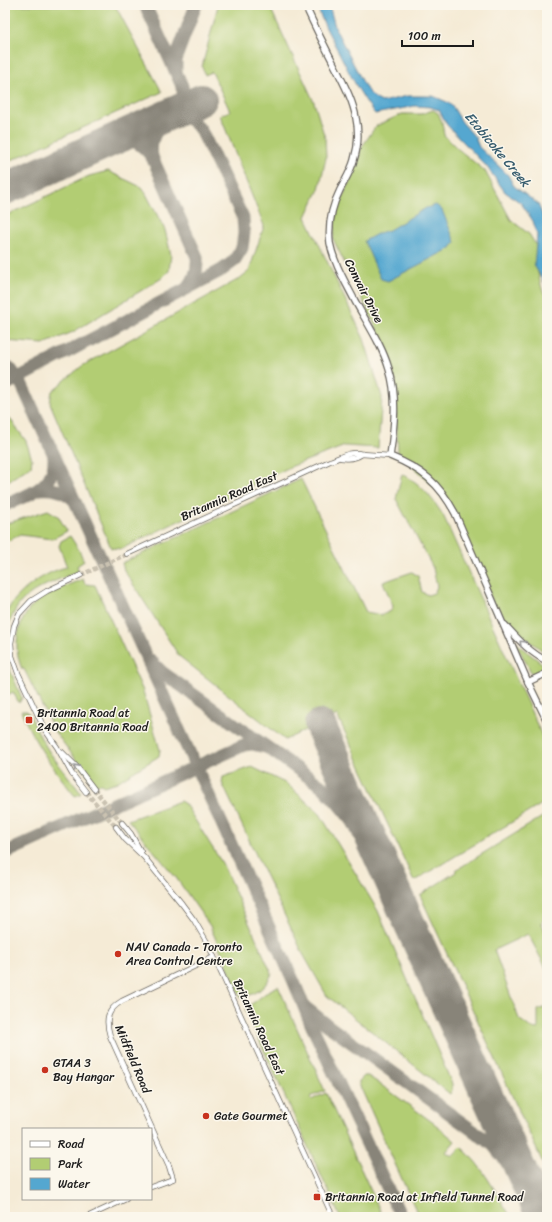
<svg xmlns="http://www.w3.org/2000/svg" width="552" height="1222" viewBox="0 0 552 1222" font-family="Sriracha,sans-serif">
	<rect width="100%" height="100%" fill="#fbf7ec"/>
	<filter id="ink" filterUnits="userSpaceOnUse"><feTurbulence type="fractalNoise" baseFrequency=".025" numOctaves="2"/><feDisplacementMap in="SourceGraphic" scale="8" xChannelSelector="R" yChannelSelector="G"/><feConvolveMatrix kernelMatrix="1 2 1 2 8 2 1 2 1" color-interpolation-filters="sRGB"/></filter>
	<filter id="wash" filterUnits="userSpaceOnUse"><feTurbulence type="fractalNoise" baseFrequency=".012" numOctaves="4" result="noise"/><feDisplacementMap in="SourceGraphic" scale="16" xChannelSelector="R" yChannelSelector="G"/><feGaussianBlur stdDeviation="0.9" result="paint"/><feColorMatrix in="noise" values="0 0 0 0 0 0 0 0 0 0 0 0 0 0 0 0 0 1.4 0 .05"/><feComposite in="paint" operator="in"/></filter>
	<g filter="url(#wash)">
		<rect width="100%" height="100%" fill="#f5ebd6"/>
		<!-- green -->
		<g fill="#b2cd73" stroke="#677448">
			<polygon points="5,5 113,5 116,7 162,92 5,163"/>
			<polygon points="218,5 269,5 314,102 325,138 326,158 319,189 306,217 364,339 382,397 378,448 345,446 290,467 121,549 111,548 50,403 52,391 82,366 239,279 249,271 264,226 220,115 230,111 212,72 205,75 202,67"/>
			<polygon points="433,110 438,113 442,122 444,135 458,149 485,171 511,220 529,234 536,245 536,262 539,278 543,292 547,296 547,654 512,628 494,605 448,500 398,453 395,387 390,356 333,239 337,210 358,162 361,148 376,126 402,114 421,114"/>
			<polygon points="108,171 143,188 165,230 171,255 169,271 162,278 73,332 44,344 5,341 5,216 89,176"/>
			<polygon points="5,417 11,420 26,441 32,459 31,466 5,483"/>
			<path d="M 402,474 C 421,483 432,498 443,515 L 547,747 L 547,801 L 414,881 L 337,715 L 285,740 L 179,656 L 124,570 L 122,563 L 301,479 L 366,612 L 382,615 L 391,611 L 393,606 L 383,582 L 412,572 L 418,576 L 422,592 L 428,595 L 434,593 L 437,587 L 433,568 L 396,499 Z"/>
			<polygon points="48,510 58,516 67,531 52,539 20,535 5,542 5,524"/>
			<path d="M 70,536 L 79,550 L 84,561 L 77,566 L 79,571 C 62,579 34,587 21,602 C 14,610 11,621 5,630 C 5,625 4,618 6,614 C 14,593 46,571 67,567 L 59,546 L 61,541 Z"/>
			<path d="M 83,579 L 85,584 L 95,585 L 143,691 L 160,750 L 159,756 L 156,758 L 117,782 L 104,786 L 101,784 L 96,784 L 96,786 L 55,732 L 24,669 L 22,669 C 10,641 20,610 46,595 C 58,588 71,584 83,579 Z"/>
			<polygon points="514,640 522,648 547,667 532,674"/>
			<polygon points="5,648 7,663 22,698 19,703 13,692 6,696 5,693"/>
			<path d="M 21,711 L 27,711 L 29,713 L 41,738 L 50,753 L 81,793 L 76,796 L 74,795 C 53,768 34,743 21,711 Z"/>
			<polygon points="252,767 287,784 320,814 378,911 452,1084 452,1090 450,1094 327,996 303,954 222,783 223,777"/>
			<path d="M 180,801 L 185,804 L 222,863 L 272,974 C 263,990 258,993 241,998 L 210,926 L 177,879 L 128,820 Z"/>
			<polygon points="547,814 547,918 541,922 547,935 547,970 528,934 494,950 519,1019 531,1028 538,1029 538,1010 547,1007 547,1172 420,895 456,872 456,870"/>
			<polygon points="278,986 325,1091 310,1097 311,1100 326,1093 383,1217 340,1217 245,1009 270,990"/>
			<path d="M 364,1076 L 368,1076 L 377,1082 L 435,1124 L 455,1141 L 446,1152 L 452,1156 L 461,1147 C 484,1167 495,1192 511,1217 L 419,1217 L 359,1084 L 359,1081 Z"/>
		</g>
		<!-- water -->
		<g fill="#54a7d0" stroke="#386276">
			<path d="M 317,5 L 329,5 L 336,30 L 367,90 L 376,99 L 382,102 L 407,96 L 433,96 L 447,102 L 453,107 L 462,122 L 475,137 L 479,147 L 508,175 L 514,186 L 538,204 L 547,226 L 547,287 L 534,265 L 537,235 L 533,221 L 521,203 L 505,192 L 487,167 L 447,125 L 439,110 L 430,107 L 415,106 L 375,114 C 359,94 348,70 336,47 C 329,34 321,20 317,5 Z"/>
			<polygon points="436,205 442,210 455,242 451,248 388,281 381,279 364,241 379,233 389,230 426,208"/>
		</g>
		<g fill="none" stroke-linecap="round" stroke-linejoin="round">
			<!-- taxiway -->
			<g stroke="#888479" stroke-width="13">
				<path d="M 145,5 L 182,86 C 184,94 185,109 178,116 C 174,120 169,121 164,124 C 152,132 150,144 152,157"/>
				<polyline points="176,72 176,62 177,55 196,5"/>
				<path d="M 113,140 C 133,138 140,142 152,157 L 197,257 C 198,269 196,279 187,288"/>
				<polyline points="5,365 10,368 22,385 294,982 311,1024 401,1217"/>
				<path d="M 5,385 L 222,270 L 234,261 L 242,248 L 244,233 L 243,218 L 204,136 C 195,119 184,113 164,116"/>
				<path d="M 39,489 C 53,488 64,490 74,500"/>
				<path d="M 5,505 C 29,494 56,488 54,456"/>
				<path d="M 150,660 L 162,672 L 324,788 C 346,811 361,831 379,857"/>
				<polyline points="5,853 244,745 252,744 265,747"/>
				<polyline points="305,1007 330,1027 493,1145 520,1179 539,1209"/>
			</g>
			<!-- runway -->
			<g stroke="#888479" stroke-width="32">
				<polyline points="5,189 201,100"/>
				<polyline points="320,725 542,1217"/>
			</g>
		</g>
	</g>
	<g filter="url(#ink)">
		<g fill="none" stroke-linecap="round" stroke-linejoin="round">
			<!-- minor-tunnel -->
			<g stroke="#cac2b1" stroke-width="4.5" stroke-dasharray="4.5 2" stroke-linecap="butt">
				<polyline points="81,575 127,554"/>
				<polyline points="94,789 122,823"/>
				<polyline points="86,792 116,827"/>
			</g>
			<defs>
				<g id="minor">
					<path d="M 341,458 C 348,459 355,459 362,454"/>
					<path d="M 127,554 L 330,461 C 340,458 351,450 362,454 L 390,456"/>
					<polyline points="81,575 47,591 31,601 19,614 14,626 11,643 12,656 18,673 45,730 57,747 72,774 86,792"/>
					<polyline points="62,752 78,768 94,789"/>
					<polyline points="122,823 131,834 141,852"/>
					<polyline points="116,827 125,839 144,857 182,904 194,920 208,944 333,1217"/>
					<path d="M 151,1187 L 173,1179 L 169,1166 L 110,1036 C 105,1019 107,1010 122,1001 L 214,957"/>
					<polyline points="87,1217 126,1199"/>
				</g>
				<g id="tertiary">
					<path d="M 305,5 C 315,27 326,49 337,70 C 345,86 353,101 356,118 C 359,132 358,147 354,160 C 351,171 345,180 340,190 C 332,206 328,225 330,243 C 334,264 346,283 355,301 C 367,323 382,345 389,369 C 398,397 394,428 390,456 C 422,469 439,483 455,513 L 528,682 L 547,721"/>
					<path d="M 505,625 C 518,639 530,653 547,661"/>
					<polyline points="528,682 547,673"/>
				</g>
			</defs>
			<!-- minor casing -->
			<use href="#minor" stroke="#68645d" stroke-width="6"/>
			<!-- tertiary casing -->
			<use href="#tertiary" stroke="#68645d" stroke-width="8"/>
			<!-- minor -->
			<use href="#minor" stroke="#fff" stroke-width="4.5"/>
			<!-- tertiary -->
			<use href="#tertiary" stroke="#fff" stroke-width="5.5"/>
		</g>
		<!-- one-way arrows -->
		<defs><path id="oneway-chevron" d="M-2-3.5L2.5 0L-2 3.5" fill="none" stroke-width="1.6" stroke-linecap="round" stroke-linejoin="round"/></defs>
		<g stroke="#999">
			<use href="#oneway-chevron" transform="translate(522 643) rotate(-136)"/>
			<use href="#oneway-chevron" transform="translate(76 767) rotate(-132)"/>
		</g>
	</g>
	<!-- markers -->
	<g fill="#c8321e" stroke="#fbf7ec" stroke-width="1.5">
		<rect x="25" y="716" width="8" height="8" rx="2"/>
		<circle cx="118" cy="954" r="4"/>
		<circle cx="45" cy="1070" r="4"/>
		<circle cx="206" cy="1116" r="4"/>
		<rect x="313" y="1193" width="8" height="8" rx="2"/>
	</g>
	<g text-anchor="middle" stroke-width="3" stroke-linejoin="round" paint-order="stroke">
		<!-- street labels -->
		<g font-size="12" fill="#1c1c1c" stroke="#fbf7ec">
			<text transform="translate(364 291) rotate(63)" y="4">Convair Drive</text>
			<text transform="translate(229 496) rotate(-24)" y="4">Britannia Road East</text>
			<text transform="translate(259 1027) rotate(65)" y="4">Britannia Road East</text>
			<text transform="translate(133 1059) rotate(67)" y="4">Midfield Road</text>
		</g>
		<!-- poi labels -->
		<g font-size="12" fill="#1c1c1c" stroke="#fbf7ec" text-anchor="start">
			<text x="37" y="717">Britannia Road at<tspan x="37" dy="14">2400 Britannia Road</tspan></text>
			<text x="126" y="951">NAV Canada - Toronto<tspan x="126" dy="14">Area Control Centre</tspan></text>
			<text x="53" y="1067">GTAA 3<tspan x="53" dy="14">Bay Hangar</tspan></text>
			<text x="214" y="1120">Gate Gourmet</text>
			<text x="325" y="1201">Britannia Road at Infield Tunnel Road</text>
		</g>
		<!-- water labels -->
		<g font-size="13" font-style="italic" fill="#355b6d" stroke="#fbf7ec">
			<text transform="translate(498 149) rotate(50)" y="5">Etobicoke Creek</text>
		</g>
	</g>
	<!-- margin -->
	<rect width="552" height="1222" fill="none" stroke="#fbf7ec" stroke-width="20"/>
	<!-- legend -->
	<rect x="22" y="1128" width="130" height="72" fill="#fbf7ec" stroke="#a29f99"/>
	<rect x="30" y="1141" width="20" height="6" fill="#ffffff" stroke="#a29f99"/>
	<text x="58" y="1148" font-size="12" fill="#1c1c1c">Road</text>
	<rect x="30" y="1158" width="20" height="12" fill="#b2cd73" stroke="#a29f99"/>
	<text x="58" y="1168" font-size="12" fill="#1c1c1c">Park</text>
	<rect x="30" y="1178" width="20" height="12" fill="#54a7d0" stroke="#a29f99"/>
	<text x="58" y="1188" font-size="12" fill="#1c1c1c">Water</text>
	<!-- scale -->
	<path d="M402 40v6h71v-6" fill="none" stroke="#1c1c1c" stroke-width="2"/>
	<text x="408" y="40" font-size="12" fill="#1c1c1c" stroke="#fbf7ec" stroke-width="3" paint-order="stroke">100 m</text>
</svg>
